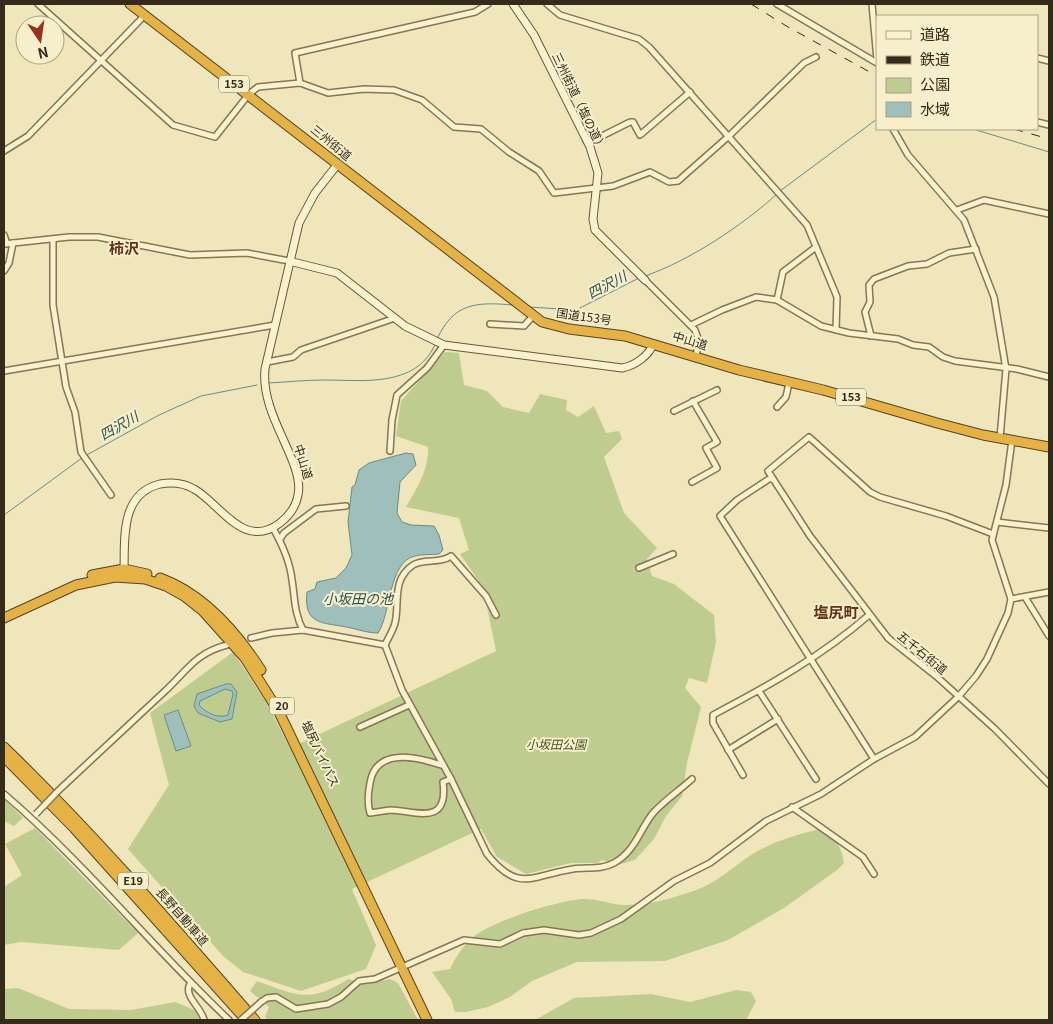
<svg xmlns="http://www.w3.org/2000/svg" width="1053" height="1024" viewBox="0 0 1053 1024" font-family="Georgia,'Noto Sans JP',serif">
	<rect width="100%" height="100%" fill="#efe6bb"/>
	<!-- green -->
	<g fill="#becd8f">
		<path d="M 445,352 L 459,353 L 464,385 L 487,391 L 503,407 L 529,413 L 540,394 L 567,400 L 566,410 L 578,417 L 594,406 L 606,433 L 619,431 L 622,439 L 604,457 L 624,513 L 657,548 L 647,559 L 652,576 L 674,584 L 714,615 L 716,642 L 707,683 L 689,678 L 685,688 L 701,707 L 687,763 L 682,796 L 666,816 L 654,839 L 635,860 L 617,865 L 602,860 L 598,863 L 571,863 L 526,874 L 497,857 L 481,829 L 352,889 L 376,945 L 366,969 L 301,991 L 243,972 L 223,956 L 128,849 L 169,785 L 150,713 L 233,652 L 268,705 L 290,748 L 496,651 L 483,587 L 460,554 L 469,550 L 459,518 L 406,507 C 417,488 429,470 428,447 L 396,436 L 401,401 Z"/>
		<polygon points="4,799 23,818 14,826 4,821"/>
		<polygon points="35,828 138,933 119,950 21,942 4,945 4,887 22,875 5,844"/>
		<path d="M 821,829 C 834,837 842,847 844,863 L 837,870 L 784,908 L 728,940 L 665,961 L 577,962 L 532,981 L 510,997 L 488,1007 L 466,1012 L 455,1012 L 451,999 L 432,972 L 450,969 C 456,957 462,947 472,938 C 489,922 561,899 585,899 C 598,899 610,904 623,905 C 647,906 670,899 693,891 C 716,884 731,868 751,855 C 772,842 797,834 821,829 Z"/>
		<path d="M 348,979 L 364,984 L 390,979 L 398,983 L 418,1020 L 268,1020 L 265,1017 L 269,1007 L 250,991 L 257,981 C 296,995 310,1004 348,979 Z"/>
		<polygon points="18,988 69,1009 131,1010 175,1002 197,1011 199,1020 4,1020 4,989"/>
		<polygon points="736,990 751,992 756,1001 746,1020 535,1020 574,998 651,994 690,1002"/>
	</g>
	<!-- water -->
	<g fill="#9fc0ba" stroke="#678d88" fill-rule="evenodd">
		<path d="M 406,453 L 413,454 L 416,465 L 400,482 L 397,513 L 402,522 L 411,525 L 434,526 L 439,535 L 443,550 L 439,554 C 431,555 422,554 415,556 C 388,562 391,614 378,633 C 368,633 360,630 351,628 C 325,622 303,627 307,592 L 315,589 L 317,582 L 336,578 L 346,568 L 352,555 L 348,522 L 352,487 L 355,485 L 359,470 L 369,463 Z"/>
		<path d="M 226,684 L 231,684 L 237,692 L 232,719 L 220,722 L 198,713 L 194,706 L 197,694 ZM 225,689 L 232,691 L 233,694 L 228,715 C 218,719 206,713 199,705 L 200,701 Z"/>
		<polygon points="178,710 191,746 176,751 164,715"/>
	</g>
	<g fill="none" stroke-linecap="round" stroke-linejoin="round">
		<!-- stream -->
		<g stroke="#678d88" stroke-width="1">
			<polyline points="973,129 1049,152"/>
			<polyline points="780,191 877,119"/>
			<path d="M 645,276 C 689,261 743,225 777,194"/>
			<polyline points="529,307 576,310 639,278"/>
			<path d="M 437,339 C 454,302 477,302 513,305"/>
			<path d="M 269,383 C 287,382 306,380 324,380 C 363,380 415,388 435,345"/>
			<polyline points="85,456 159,415 201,396 257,385"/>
			<polyline points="4,515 82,458"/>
		</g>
		<defs>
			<g id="street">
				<polyline points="38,4 173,125 215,137 249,94 258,87 300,83 328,93 364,89 394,90 422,100 454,127 481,129 509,152 539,171 554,193 613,186 650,172 669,182 678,181 729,136 804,63 816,57"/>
				<polyline points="547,4 560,15 639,39 649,47 807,225 837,297 836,330"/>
				<polyline points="777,4 877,63"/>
				<polyline points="872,4 877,60"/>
				<polyline points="1037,58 1049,61"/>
				<polyline points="300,83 295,53 475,12 488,4"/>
				<polyline points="1037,122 1049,125"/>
				<polyline points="893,129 908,155 964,220 994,297 1006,369 1000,438"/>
				<polyline points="586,140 596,139 630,122 633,122 640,135 690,92"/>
				<polyline points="4,151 28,136 145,15"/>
				<polyline points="957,210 984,200 1049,214"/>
				<polyline points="4,235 7,244"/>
				<polyline points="53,239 53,305 66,387 75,412 81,452 111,495"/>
				<polyline points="4,244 69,237 98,237 190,255 247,253 289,261"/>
				<polyline points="4,271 9,263 13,243"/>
				<polyline points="645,280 695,330 699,341 696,356"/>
				<polyline points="777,300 783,272 816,247"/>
				<polyline points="490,324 524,326 533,316"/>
				<polyline points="691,325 722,310 756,297 777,300 821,326 849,333 898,339 913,345 929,347 943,357 955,361 1017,369 1049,377"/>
				<polyline points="871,336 865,312 870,302 869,285 874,279 908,266 927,264 949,253 976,249"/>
				<polyline points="267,362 293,357 301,350 395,318"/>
				<polyline points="4,371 275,325"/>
				<polyline points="777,407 786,397 789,383"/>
				<polyline points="674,411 717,390"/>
				<polyline points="390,451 392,420 397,395 427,368 444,345"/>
				<polyline points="772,479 769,479 737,500 720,516 874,759"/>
				<polyline points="692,482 717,468 706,448 717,442 693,401"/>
				<polyline points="997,522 1049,528"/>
				<path d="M 273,528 C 282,544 290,561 292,580 C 295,598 294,613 303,630"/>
				<polyline points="993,534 946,516 880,497 870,492 809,437 768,471 810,536 888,638 936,676 995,729 1049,784"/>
				<polyline points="280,539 284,533 316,509 346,506"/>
				<polyline points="639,568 673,554"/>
				<polyline points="1025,597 1049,636"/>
				<polyline points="1011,599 1049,592"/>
				<path d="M 496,615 L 486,596 L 451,556 C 440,564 424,558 413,565 C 391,580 400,603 395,623 C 393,631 388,638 385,645 L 402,690 L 451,779 L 487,854 C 519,894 532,875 573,869 C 587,867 601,870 614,863 C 636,851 640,828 654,812 C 665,800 680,790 692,779"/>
				<polyline points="251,638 272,633 303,630 385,645"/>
				<polyline points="759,691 816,779"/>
				<polyline points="360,727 409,705"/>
				<polyline points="728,750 778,719"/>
				<path d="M 441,765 C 417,757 376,747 370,783 C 368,793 367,803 370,813 C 377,812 383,811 390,810 C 414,810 449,828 443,782 L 451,779"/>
				<path d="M 743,775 L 713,723 L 713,715 C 768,686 822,656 869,615"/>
				<path d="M 59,790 C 94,757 129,725 164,692 C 186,672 195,653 227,645"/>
				<path d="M 4,794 C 85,863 152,947 229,1020"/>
				<polyline points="792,807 863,857 874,874"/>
				<path d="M 190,984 C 183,996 202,1008 204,1020"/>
				<polyline points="261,1002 267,998 276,997 296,1009 328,1004 341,997 359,981 375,979 464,940 500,944 523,933 544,930 579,935 591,933 621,919 674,881 710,863 766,821 821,794 874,759 915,737 958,697 976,676 987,659 1008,613 1011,599 992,540 1006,485 1012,440"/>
			</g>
			<g id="secondary">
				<polyline points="513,4 534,35 590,147 598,173 593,219 595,230 645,280"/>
				<path d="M 289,261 L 337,273 L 405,326 L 444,345 L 622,368 C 634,366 649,356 653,344"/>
				<path d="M 124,574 C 125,541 119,494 160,484 C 171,482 184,483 194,489 C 220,503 243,551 280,523 C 289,516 296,507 298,495 C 305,462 260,416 265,369 L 299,223 L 315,193 L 337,165"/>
			</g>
			<g id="highway">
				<polyline points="130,4 542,322 569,329 625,336 739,370 823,390 937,423 983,435 1049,447"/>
				<polyline points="92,575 124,569 147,574"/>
				<path d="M 160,578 C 204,594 236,631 261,670"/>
				<polyline points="4,618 76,585 115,577 145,579 166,586 184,596 203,611 245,658 279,712 427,1020"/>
				<path d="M 4,747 C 93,833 174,927 255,1020"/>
				<polyline points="4,757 74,828 246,1020"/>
			</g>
		</defs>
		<!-- street casing -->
		<use href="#street" stroke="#877554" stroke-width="8"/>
		<!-- secondary casing -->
		<use href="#secondary" stroke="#685638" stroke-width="9"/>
		<!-- highway casing -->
		<use href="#highway" stroke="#544229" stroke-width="11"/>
		<!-- street -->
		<use href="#street" stroke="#faf2ce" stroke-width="5"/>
		<!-- secondary -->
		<use href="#secondary" stroke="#faf2ce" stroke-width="7"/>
		<!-- highway -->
		<use href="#highway" stroke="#e5b245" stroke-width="9"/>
		<!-- rail -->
		<g stroke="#352b1a" stroke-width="1" stroke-dasharray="9 9" stroke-linecap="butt">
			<polyline points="751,4 788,27 877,76"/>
			<polyline points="1014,129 1049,139"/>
		</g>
		<defs>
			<g id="street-bridge">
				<polyline points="36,814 59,790"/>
				<polyline points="241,1020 261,1002"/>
			</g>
		</defs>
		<!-- street-bridge casing -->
		<use href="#street-bridge" stroke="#877554" stroke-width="8" stroke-linecap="butt"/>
		<!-- street-bridge -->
		<use href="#street-bridge" stroke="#faf2ce" stroke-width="5"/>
	</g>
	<g text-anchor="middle" stroke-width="4" stroke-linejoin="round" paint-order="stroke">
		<!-- shield labels -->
		<g fill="#f7efcb" stroke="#6f664f" stroke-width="1">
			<rect x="219" y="75.5" width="30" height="17" rx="4"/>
			<rect x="836" y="388.5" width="30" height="17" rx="4"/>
			<rect x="269.5" y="697.5" width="25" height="17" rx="4"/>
			<rect x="118" y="872.5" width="30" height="17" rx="4"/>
		</g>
		<g font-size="11" font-weight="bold" fill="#352b1a">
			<text x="234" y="88">153</text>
			<text x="851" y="401">153</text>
			<text x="282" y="710">20</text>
			<text x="133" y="885">E19</text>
		</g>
		<!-- street labels -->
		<g font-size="12" fill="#352b1a" stroke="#f7efcb">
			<text transform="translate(579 102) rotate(64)" y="4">三州街道（塩の道）</text>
			<text transform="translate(331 143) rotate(39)" y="4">三州街道</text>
			<text transform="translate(584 317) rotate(8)" y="4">国道153号</text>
			<text transform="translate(690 341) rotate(17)" y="4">中山道</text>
			<text transform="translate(303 462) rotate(72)" y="4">中山道</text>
			<text transform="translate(922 653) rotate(39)" y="4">五千石街道</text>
			<text transform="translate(320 754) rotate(65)" y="4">塩尻バイパス</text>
			<text transform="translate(182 917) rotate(49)" y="4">長野自動車道</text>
		</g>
		<!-- park labels -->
		<g font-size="12" font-style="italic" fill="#405320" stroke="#f7efcb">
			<text x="556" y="749">小坂田公園</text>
		</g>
		<!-- water labels -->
		<g font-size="14" font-style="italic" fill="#285356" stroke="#f7efcb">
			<text transform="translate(607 285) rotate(-28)" y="5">四沢川</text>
			<text transform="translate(119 426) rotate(-30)" y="5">四沢川</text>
			<text x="358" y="604">小坂田の池</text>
		</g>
		<!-- quarter labels -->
		<g font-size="15" font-weight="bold" fill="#643118" stroke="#f7efcb">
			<text x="124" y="254">柿沢</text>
			<text x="836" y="618">塩尻町</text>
		</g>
	</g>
	<!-- border -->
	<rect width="1053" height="1024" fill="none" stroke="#352b1a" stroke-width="10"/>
	<!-- legend -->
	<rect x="876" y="15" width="162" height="115" fill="#f7efcb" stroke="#a9a184"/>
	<rect x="886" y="31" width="25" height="8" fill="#faf2ce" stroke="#a9a184"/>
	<text x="920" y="40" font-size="15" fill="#352b1a">道路</text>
	<rect x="886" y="56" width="25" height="8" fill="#352b1a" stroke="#a9a184"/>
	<text x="920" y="65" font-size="15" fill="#352b1a">鉄道</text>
	<rect x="886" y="78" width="25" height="15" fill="#becd8f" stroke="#a9a184"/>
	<text x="920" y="90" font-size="15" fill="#352b1a">公園</text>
	<rect x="886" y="102" width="25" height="15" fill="#9fc0ba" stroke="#a9a184"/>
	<text x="920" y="115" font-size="15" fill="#352b1a">水域</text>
	<!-- north arrow -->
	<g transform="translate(40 40) rotate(167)"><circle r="24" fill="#f7efcb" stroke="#a9a184"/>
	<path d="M0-4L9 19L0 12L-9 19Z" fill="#983022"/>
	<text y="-8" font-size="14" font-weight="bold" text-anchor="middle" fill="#352b1a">N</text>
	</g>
</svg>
